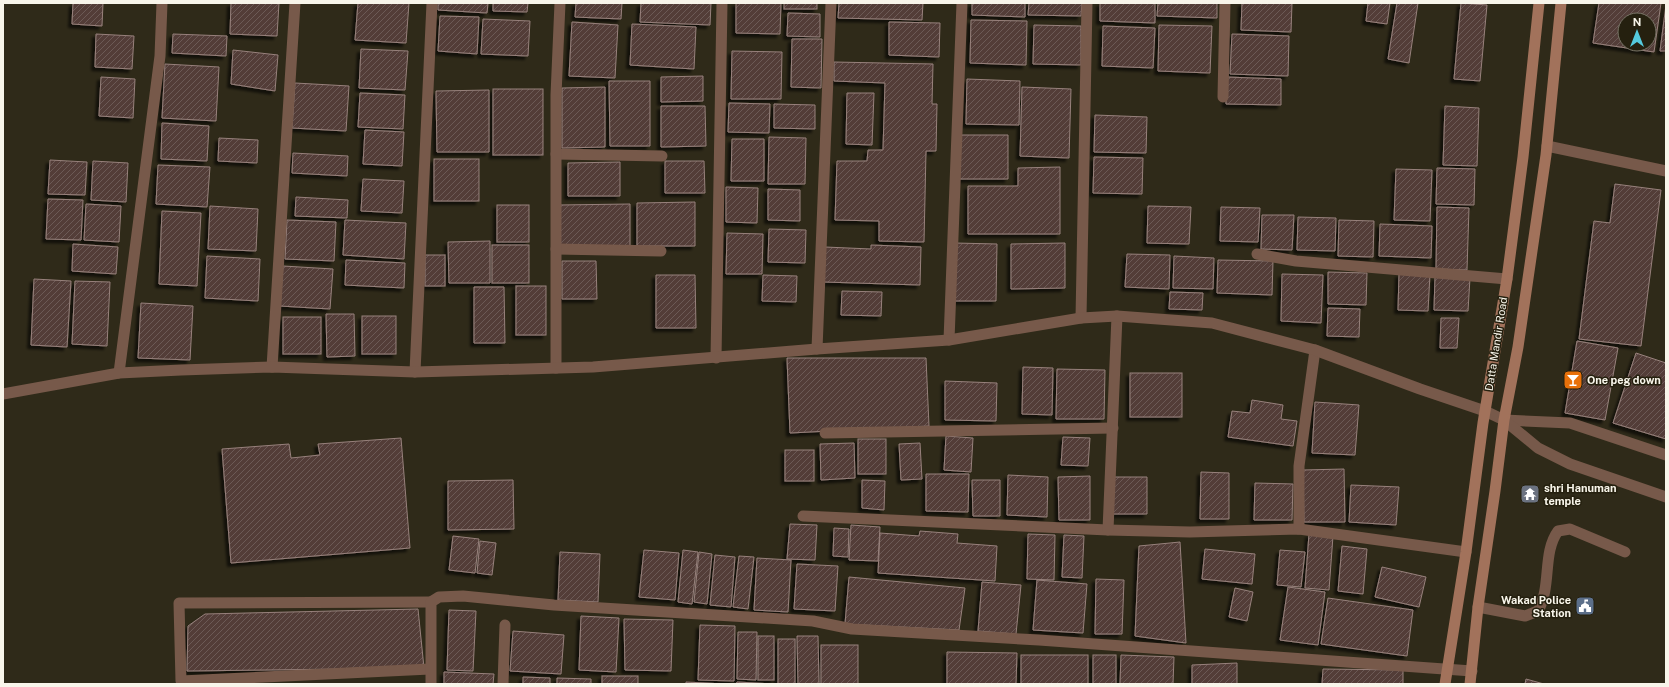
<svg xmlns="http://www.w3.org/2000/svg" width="1669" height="687" viewBox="0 0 1669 687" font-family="'Public Sans',sans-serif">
	<defs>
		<pattern id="building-hatch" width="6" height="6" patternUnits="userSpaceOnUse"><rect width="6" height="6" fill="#523e39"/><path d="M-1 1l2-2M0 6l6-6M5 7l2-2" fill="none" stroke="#6c5a56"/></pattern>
		<filter id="shadow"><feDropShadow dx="-3.5" dy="3.5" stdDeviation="1" flood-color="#0009"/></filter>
	</defs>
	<rect width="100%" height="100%" fill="#2f2a19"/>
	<!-- building -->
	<g fill="url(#building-hatch)" stroke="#98817c" fill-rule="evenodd" filter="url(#shadow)">
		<polygon points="73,3 103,3 102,26 72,24"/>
		<polygon points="231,3 279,3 277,36 230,34"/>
		<polygon points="358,3 409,3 406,43 355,40"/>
		<polygon points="438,3 488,3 487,13 438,10"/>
		<polygon points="493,3 528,3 527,12 493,11"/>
		<polygon points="576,3 622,3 621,19 575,17"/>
		<polygon points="641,3 711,3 710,25 640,22"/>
		<polygon points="736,3 781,3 780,34 736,33"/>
		<rect x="784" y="3" width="33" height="6"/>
		<polygon points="839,3 923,3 922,20 838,18"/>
		<polygon points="972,3 1025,3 1025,17 972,15"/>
		<polygon points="1029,3 1082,3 1081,16 1028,15"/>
		<polygon points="1100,3 1155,3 1155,23 1100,21"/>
		<polygon points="1158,3 1217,3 1217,18 1157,16"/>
		<polygon points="1242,3 1292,3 1291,32 1241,30"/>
		<polygon points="1368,3 1390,3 1387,24 1366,21"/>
		<polygon points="1397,3 1418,3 1409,63 1388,59"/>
		<polygon points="1461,3 1487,5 1480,81 1454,79"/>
		<path d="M 1599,3 L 1661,3 L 1654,52 L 1593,43 ZM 1625,20 L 1649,20 L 1649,44 L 1625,44 Z"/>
		<polygon points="1666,5 1666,51 1660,51"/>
		<polygon points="788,13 820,14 820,37 787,36"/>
		<polygon points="440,16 479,17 477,54 438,51"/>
		<polygon points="483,19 530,21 528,56 481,54"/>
		<polygon points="971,20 1027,21 1026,65 970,63"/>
		<polygon points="572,22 618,25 615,78 569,76"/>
		<polygon points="889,22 940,23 939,57 889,55"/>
		<polygon points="632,24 696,27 694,69 630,65"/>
		<polygon points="1034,25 1081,26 1081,65 1033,64"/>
		<polygon points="1159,25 1212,26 1210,73 1158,71"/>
		<polygon points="1103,26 1155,28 1153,68 1102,66"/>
		<polygon points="96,34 134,36 132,69 95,67"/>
		<polygon points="173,34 227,36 226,56 172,53"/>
		<polygon points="1232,34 1289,36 1288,76 1230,74"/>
		<polygon points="792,39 822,39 821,88 791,87"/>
		<polygon points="361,49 408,51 405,90 359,88"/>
		<polygon points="233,50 278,55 275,91 231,84"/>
		<polygon points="732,51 782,52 781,99 731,99"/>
		<polygon points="834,62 933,64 932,104 937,104 936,151 926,151 924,242 879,241 879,221 835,220 837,161 867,161 868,150 883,150 885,83 834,81"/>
		<polygon points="165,64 219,67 216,121 162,118"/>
		<polygon points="703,76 703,101 661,102 661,77"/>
		<polygon points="101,77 135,79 133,118 99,116"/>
		<polygon points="1226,77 1281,79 1281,105 1226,104"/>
		<polygon points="967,79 1020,81 1019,125 966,124"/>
		<polygon points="609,81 650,81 650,146 610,146"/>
		<polygon points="295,83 349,86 346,131 292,128"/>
		<polygon points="605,87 605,147 562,148 562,88"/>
		<polygon points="1022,87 1071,89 1069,158 1020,156"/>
		<rect x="493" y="89" width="50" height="66"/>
		<polygon points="489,90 489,152 437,152 436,91"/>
		<polygon points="360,93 405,95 403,129 358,127"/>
		<polygon points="847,93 874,93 872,145 846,144"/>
		<polygon points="729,103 770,104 769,133 728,132"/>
		<polygon points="774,104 815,105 815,129 774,128"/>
		<polygon points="661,106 705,106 706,146 661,147"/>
		<polygon points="1445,106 1479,108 1477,166 1443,165"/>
		<polygon points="1095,115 1147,117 1146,153 1094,152"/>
		<polygon points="162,123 209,126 207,161 161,159"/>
		<polygon points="365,130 404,132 402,166 363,164"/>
		<polygon points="958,135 1008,135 1008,179 959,179"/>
		<polygon points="769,137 806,138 805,184 768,184"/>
		<polygon points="219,138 258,140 257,163 218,161"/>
		<polygon points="732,139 764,139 764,181 731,181"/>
		<polygon points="293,153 348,156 347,176 292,173"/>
		<polygon points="1094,157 1143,158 1142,194 1093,193"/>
		<rect x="434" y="159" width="45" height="42"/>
		<polygon points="50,160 87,162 85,195 48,194"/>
		<polygon points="93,161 128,163 126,202 91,200"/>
		<polygon points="665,161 704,161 705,193 665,193"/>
		<polygon points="620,162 620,196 568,196 568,163"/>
		<polygon points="158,165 210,167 207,207 156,204"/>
		<polygon points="1060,167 1060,234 968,234 968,186 1018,186 1018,168"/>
		<polygon points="1437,168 1475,169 1474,205 1436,204"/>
		<polygon points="1396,169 1432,170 1430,221 1394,220"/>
		<polygon points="363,179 404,181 402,213 361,211"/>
		<polygon points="1615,184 1661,190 1641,346 1579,339 1594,221 1610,223"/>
		<polygon points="726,187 758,188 757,223 726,222"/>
		<polygon points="768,189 800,190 800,221 768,220"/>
		<polygon points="296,197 348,200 347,218 295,216"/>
		<polygon points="48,199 83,200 81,240 46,239"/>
		<polygon points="695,202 695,246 637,246 637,203"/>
		<polygon points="86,204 121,206 119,242 84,240"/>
		<polygon points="630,204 630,247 559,247 559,205"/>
		<rect x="497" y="205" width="32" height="37"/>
		<polygon points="210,206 258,209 256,251 208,249"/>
		<polygon points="1148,206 1191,207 1189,244 1147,243"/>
		<polygon points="1221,207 1260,208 1258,242 1220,241"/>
		<polygon points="1437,207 1469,208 1467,270 1436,269"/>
		<polygon points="162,211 201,213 197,286 159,284"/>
		<polygon points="1262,215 1294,215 1292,250 1261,249"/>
		<polygon points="1298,217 1336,218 1335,251 1297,250"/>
		<polygon points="287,220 336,222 334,261 285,259"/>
		<polygon points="345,220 406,223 404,259 343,255"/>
		<polygon points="1339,220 1374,221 1373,257 1338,256"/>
		<polygon points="1380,224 1432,226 1431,258 1379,256"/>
		<polygon points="769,229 806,230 805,263 768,262"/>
		<polygon points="727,233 763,234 762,274 726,274"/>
		<polygon points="490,241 490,283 449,283 448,242"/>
		<polygon points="955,243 997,244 996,301 954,301"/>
		<polygon points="1065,243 1065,288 1011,289 1011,244"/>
		<polygon points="73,244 118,247 116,274 72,271"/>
		<rect x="492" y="245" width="37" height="38"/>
		<polygon points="871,245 921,247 920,285 824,282 825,247 871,249"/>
		<polygon points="1127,254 1170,255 1169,289 1125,287"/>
		<rect x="425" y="255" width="20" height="31"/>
		<polygon points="207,256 260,259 258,301 205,298"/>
		<polygon points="1174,256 1214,258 1213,289 1173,288"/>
		<polygon points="346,260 405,263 404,288 345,285"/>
		<polygon points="1218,260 1273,261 1272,295 1217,293"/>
		<polygon points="562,261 596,261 597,299 562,299"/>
		<polygon points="283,266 333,269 330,309 280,306"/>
		<polygon points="1328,272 1367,273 1366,305 1328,304"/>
		<polygon points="1282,274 1323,275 1321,323 1281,321"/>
		<polygon points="1399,274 1430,274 1428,311 1398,310"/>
		<polygon points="656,275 695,275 696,328 656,328"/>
		<polygon points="763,275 797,276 796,302 762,301"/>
		<polygon points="1435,277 1470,278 1468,311 1434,310"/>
		<polygon points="34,279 71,281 67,347 31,345"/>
		<polygon points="75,281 110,282 107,346 72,344"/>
		<rect x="516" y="286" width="30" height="49"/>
		<polygon points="474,287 504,287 505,343 474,343"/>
		<polygon points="842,291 882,292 881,316 841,315"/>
		<polygon points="1170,292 1203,293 1202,310 1169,309"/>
		<polygon points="141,303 193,306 190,360 138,358"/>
		<polygon points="1328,308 1360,309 1359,337 1327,336"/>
		<polygon points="326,314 354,314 355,356 327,357"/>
		<rect x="362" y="316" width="34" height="38"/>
		<rect x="283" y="317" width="38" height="37"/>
		<polygon points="1441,318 1459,318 1457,348 1440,348"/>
		<polygon points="1577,341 1618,348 1605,420 1565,413"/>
		<polygon points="1636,353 1666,363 1666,439 1613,423"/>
		<polygon points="787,358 926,358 929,426 790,433"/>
		<polygon points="1023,367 1053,368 1052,415 1022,414"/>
		<polygon points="1057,369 1105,370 1104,419 1056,419"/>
		<rect x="1130" y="373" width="52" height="44"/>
		<polygon points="945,381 997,383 996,421 945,420"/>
		<polygon points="1252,400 1283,405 1281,419 1297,421 1293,446 1228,437 1232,411 1250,413"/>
		<polygon points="1315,402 1359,405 1355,455 1312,453"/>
		<polygon points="946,436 973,438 971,472 944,470"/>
		<polygon points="1063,437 1090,438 1088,466 1061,465"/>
		<polygon points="401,438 410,548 231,563 222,449 289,444 291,458 320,455 318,444"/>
		<rect x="858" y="439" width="28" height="35"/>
		<polygon points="854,443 855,478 821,480 820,444"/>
		<polygon points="920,443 922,479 901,480 899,444"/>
		<rect x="785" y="450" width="29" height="31"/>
		<polygon points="1344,469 1345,522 1304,522 1303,470"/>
		<polygon points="1201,472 1229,473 1229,519 1200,519"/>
		<polygon points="926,474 969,474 968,512 926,511"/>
		<polygon points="1008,475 1048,477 1047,517 1007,515"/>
		<polygon points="1090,476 1090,520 1059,520 1058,477"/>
		<polygon points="1111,477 1147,477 1147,514 1110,514"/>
		<polygon points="513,480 514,529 448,530 448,481"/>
		<polygon points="862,480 885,481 884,510 862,508"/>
		<polygon points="972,480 1000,480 1000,516 973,516"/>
		<polygon points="1255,483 1293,484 1292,520 1254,520"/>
		<polygon points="1351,485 1399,487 1396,525 1349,522"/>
		<polygon points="790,524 817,525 815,560 787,559"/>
		<polygon points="851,525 880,527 878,561 849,560"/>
		<polygon points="834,528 849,529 848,557 833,556"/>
		<polygon points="920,531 958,534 957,543 997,546 995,581 878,573 880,533 919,536"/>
		<polygon points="1028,534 1055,535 1054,580 1027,579"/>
		<polygon points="1309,534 1333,536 1329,590 1305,588"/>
		<polygon points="1064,535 1084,536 1082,578 1062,577"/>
		<polygon points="453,536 479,539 475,573 449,570"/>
		<polygon points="480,541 496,543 492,575 477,573"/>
		<polygon points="1180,542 1186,643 1135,636 1139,546"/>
		<polygon points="1342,546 1367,549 1363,594 1338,591"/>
		<polygon points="1205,549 1255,554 1252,584 1202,579"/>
		<polygon points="644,550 679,553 675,600 639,597"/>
		<polygon points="683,550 698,552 692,604 678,602"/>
		<polygon points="1280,550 1305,552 1301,587 1277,585"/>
		<polygon points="560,552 600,554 598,602 558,600"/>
		<polygon points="699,552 712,554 707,604 694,602"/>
		<polygon points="715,555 735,557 731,607 710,605"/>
		<polygon points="739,556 754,557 748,609 733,607"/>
		<polygon points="757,558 791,560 788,612 754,610"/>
		<polygon points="797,564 838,566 835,611 794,609"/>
		<polygon points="1382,567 1426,577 1419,607 1375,597"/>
		<polygon points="849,577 965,588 959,630 845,624"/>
		<polygon points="1096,579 1124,580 1122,634 1095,634"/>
		<polygon points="1037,580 1087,584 1083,633 1033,630"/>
		<polygon points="982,582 1021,585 1016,634 978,631"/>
		<polygon points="1288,587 1325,592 1318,645 1280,640"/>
		<polygon points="1235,588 1253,592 1247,621 1229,617"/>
		<polygon points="1328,598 1413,610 1407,656 1321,644"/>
		<polygon points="418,609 424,668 187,671 188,626 205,614"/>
		<polygon points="449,610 476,611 473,671 447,670"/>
		<polygon points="581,616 619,618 616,672 579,670"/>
		<polygon points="624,619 673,620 671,671 625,670"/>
		<polygon points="700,625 735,626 734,681 698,680"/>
		<polygon points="513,631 564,635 561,674 510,671"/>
		<polygon points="738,632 757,632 756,680 737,679"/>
		<rect x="758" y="636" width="16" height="44"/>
		<polygon points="797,636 818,636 819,684 798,684"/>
		<rect x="778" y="639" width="17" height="45"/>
		<rect x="821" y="645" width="37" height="39"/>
		<polygon points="947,652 1017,653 1016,684 947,684"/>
		<rect x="1021" y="655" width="67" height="29"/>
		<rect x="1093" y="655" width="23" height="29"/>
		<polygon points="1121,655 1174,657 1173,684 1120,684"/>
		<polygon points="1237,663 1237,684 1192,684 1192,665"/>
		<polygon points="1323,669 1403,670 1403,684 1322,684"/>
		<polygon points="444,672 494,674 493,684 444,684"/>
		<rect x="602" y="676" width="36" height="8"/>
		<polygon points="523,677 550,678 550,684 523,684"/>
		<polygon points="557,678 591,679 591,684 557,684"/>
		<polygon points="1526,679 1544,684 1525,684"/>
		<polygon points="686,682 724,684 686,684"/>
		<polygon points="737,682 773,684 736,684"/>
	</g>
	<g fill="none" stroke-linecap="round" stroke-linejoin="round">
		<!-- service -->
		<path stroke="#77594a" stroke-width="11" d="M 1478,607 L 1525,616 L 1538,611 C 1552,586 1542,553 1558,531 L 1570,529 L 1625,552"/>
		<!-- minor -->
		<g stroke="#77594a" stroke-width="11">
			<polyline points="1223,97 1225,3"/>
			<polyline points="1547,146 1666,171"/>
			<polyline points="556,154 662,156"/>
			<polyline points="556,249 661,251"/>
			<polyline points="1257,254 1296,261 1507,279"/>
			<polyline points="1081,318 1087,3"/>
			<polyline points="949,340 962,3"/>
			<polyline points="817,349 831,3"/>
			<polyline points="716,358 722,3"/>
			<polyline points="272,367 295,3"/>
			<polyline points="556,368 556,95 560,3"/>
			<polyline points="415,372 432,3"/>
			<polyline points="119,373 160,56 162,3"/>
			<polyline points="1504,420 1570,423 1666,455"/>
			<polyline points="825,433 1113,428"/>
			<polyline points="803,516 1108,530 1190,532 1299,529 1466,552"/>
			<polyline points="1299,529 1299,466 1315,350"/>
			<polyline points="1108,530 1117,316"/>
			<polyline points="430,669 181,681 179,603 431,602"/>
			<polyline points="431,684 431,602 439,597 463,596 554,605 813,621 852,629 1039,640 1472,671"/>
			<polyline points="503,684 505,625"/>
		</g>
		<!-- tertiary -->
		<polyline stroke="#77594a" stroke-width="11" points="3,394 119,373 181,370 272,367 415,372 593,367 817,349 949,340 1081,318 1117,316 1212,323 1315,350 1420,389 1485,411 1504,420 1538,448 1570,464 1666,497"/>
		<!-- secondary -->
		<g stroke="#a2725b" stroke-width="11">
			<polyline points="1445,684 1466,552 1483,423 1507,279 1523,157 1539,3"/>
			<polyline points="1470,684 1478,607 1495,491 1504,420 1518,347 1546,155 1561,3"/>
		</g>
	</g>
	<!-- icons -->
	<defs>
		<symbol id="bar-square" viewBox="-11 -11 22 22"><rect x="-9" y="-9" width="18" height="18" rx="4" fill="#e8710a" stroke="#25200f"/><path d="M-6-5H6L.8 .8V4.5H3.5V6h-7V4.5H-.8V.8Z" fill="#fff"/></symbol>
		<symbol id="temple-square" viewBox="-11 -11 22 22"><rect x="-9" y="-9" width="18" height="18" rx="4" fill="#6b7280" stroke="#25200f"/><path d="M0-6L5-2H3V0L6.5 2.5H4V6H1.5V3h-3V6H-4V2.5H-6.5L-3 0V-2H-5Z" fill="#fff"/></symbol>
		<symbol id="civic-square" viewBox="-11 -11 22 22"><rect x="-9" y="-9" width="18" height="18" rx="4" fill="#5c6f8a" stroke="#25200f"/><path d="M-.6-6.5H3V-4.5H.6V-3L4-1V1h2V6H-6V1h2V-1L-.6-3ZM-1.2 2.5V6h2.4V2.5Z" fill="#fff"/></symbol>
	</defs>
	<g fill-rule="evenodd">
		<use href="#bar-square" x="1562" y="369" width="22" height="22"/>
		<use href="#temple-square" x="1519" y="483" width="22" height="22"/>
		<use href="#civic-square" x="1574" y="595" width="22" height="22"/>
	</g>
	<g text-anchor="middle" stroke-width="3" stroke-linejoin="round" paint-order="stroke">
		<!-- street labels -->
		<g font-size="11" fill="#f8f5ea" stroke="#25200f">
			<text transform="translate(1496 344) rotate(-81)" y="4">Datta Mandir Road</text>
		</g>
		<!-- poi labels -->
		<g font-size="11" font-weight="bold" fill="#f8f5ea" stroke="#25200f" text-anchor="start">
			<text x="1587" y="384">One peg down</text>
			<text x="1544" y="492">shri Hanuman<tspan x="1544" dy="13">temple</tspan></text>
			<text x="1571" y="604" text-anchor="end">Wakad Police<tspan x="1571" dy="13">Station</tspan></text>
		</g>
	</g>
	<!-- border -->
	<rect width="1669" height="687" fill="none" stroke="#f8f5ea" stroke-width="8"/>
	<!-- north arrow -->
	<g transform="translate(1637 32)"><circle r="19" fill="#25200f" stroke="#797567"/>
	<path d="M0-3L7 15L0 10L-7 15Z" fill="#54cadd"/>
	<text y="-6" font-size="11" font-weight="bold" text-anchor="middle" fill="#f8f5ea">N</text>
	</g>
</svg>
